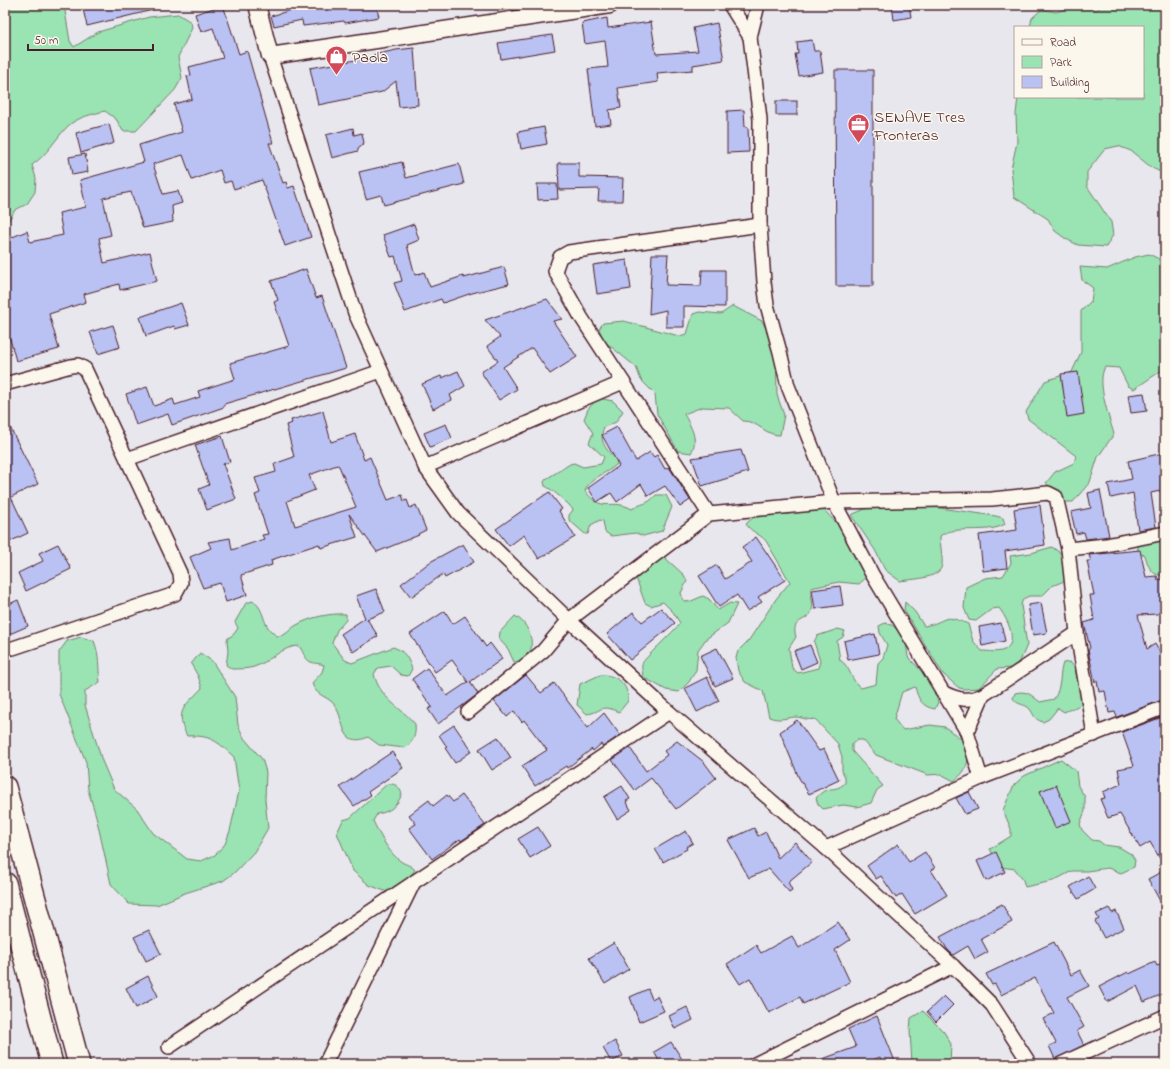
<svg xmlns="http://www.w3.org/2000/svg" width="1170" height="1069" viewBox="0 0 1170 1069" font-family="'Indie Flower',sans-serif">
	<rect width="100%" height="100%" fill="#e8e7ee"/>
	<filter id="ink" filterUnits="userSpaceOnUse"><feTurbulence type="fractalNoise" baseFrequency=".025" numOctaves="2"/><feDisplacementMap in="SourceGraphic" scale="8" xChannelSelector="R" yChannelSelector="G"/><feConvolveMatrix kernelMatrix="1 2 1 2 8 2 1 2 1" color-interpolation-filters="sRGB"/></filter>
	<g filter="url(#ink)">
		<!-- green -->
		<g fill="#9ae3b2" stroke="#72816e">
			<path d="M 5,5 L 64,5 L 70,41 L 74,47 L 98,32 L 149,17 L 178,14 L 191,22 L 192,28 L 178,57 L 182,78 L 175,90 L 136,131 L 123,131 L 116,119 L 105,111 C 93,114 78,117 68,126 C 55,139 48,154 32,165 L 36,178 L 35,192 L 27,204 L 15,210 L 5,227 Z"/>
			<polygon points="1079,5 1085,5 1096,10 1103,5 1165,5 1165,174 1152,168 1131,151 1118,146 1105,149 1087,172 1087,186 1111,222 1113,235 1106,247 1078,245 1066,239 1055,231 1048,219 1014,197 1011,169 1017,142 1016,114 1018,97 1143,97 1143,27 1030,27 1032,18 1042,9 1056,12"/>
			<path d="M 1149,254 L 1165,262 L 1165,374 L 1161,371 L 1134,389 L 1128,386 L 1119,368 L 1105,367 C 1096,382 1109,417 1114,434 L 1098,457 L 1090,482 L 1073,502 L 1066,502 L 1046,483 L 1055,472 L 1074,463 L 1076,456 L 1028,419 L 1026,412 L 1045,381 L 1072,372 L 1081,352 L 1081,311 L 1091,301 L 1093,288 L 1082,280 L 1080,267 L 1107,269 L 1135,257 Z"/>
			<path d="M 733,306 L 762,321 L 776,346 L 777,395 L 784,415 L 780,435 C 766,436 758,421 743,421 L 729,408 L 702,407 L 684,414 C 691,427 699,439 691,453 L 678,451 L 657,414 L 655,394 L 641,380 L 636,367 L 604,341 L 599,329 L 603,323 L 624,321 L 679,336 L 687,334 L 693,314 L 699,312 L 721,314 Z"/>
			<path d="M 598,398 L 613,401 L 623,411 L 616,422 L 604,427 C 598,441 607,451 617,460 L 617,464 C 607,474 590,477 585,491 C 604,515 610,497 632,509 C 643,502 646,506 656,495 L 666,495 L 672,507 L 662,531 L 643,536 L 636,533 L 611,536 L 605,532 L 603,521 L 600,520 L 591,525 L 588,534 L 585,534 L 569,520 L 569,515 L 573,510 C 570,504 550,488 545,486 L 544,482 L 546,479 L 570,464 L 574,463 L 583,467 L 601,464 L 604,457 L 589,443 L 593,433 L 584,419 L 588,409 Z"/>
			<path d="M 880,506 L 933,507 L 996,516 L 1003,518 L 1005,524 C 988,535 955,524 940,536 C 940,544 943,559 942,565 C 940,579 912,579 900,581 L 885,570 L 875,550 L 851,515 L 865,509 Z"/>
			<path d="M 813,508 L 824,510 L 841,528 L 849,540 L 851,550 L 867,577 L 859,584 L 839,582 L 811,588 C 810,595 814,603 812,610 C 809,623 790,617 796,637 L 789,648 L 792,668 L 798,673 L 818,668 L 820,661 L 814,642 L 817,636 L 838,629 L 845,631 L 843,637 L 837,641 L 840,660 C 851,667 850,680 861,688 L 876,684 L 878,663 L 883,658 L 887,645 L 880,633 L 879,626 L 885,623 L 892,625 L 903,635 L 906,642 L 908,657 L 932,682 L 938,702 L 935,709 C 922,707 918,699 915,687 L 902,692 L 894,719 L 903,730 L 930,725 L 945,727 L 968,744 C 968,763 969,769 954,781 L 941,774 L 928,775 L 876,755 L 863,740 L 857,740 L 852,744 L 852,751 L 883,786 L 877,790 L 871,803 L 857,807 L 843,805 L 823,809 L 818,804 L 816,798 C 829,783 833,794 845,783 L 845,777 L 842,771 L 842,757 L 838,744 L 815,719 C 807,721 802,717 795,717 C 785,718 779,721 769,717 L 763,691 L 745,682 L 738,671 L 736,658 L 738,651 L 749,640 L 776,599 L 790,582 L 766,541 C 760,534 751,532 746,524 C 763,507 769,515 788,514 C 796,513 805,510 813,508 Z"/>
			<path d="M 1145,540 L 1165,540 L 1165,575 C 1151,577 1148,566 1145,555 L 1137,553 L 1138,547 Z"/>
			<path d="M 1052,547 L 1063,555 L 1068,575 L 1064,581 L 1052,586 L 1042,596 L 1029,596 L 1023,599 L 1021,605 L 1027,645 L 1021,659 L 1016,664 L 1011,668 L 997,669 L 979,688 L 965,689 L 959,688 L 943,674 L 904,610 L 905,602 L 915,612 L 924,626 C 948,622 941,612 968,624 L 973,641 L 982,651 C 989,651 998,653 1004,650 C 1020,642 1006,617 999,608 L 992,609 L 976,621 L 969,620 L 964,608 L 966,587 L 985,578 L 1003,576 L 1011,563 L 1010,556 L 1031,553 Z"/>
			<path d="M 663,556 L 684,575 L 687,581 L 681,593 L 683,600 L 689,602 L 703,596 L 709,599 L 718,610 L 730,603 L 737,604 L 728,623 L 706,639 L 698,650 L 696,670 L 689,682 L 679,692 L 666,690 L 643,677 C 643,673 641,668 642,664 C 642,660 674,632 680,623 L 673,612 L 663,602 L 651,606 L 645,603 L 636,578 L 638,571 Z"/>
			<path d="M 253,601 C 267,611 260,625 277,636 C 286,636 288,631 295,626 C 310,617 330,613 346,614 L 346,620 L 337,630 L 332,643 L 345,660 L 352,663 L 393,647 C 405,651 408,658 412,669 L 408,676 L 401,675 L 391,666 L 378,668 L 374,674 C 380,699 401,707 415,724 C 416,735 414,741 405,748 L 379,745 L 368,737 C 362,740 356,741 350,738 C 341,732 342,711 332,702 C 324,695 315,695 312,683 L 322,672 L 324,665 C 319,663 316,664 311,662 C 305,660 303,651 299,646 C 282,646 270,662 254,667 C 247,669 240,669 232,669 L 226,665 L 228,652 L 227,639 L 234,634 L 238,628 L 235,622 L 246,603 Z"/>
			<path d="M 515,616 C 534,626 540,661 514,662 L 508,649 L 499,639 L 500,632 Z"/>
			<path d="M 81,637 L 94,641 C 100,656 98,667 100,682 L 85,691 L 85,705 L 102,761 L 114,789 L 137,809 L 153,833 L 187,859 L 201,861 L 215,855 L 225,844 L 230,831 L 239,791 L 234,757 C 217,741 211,735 187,736 C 174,711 185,706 202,688 L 198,676 L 191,664 L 200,653 L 212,661 L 235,697 L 238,725 L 244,738 L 262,759 L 266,772 L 265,800 L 268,828 L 254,852 L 234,873 L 223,881 L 185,893 L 157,905 L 129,904 L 111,884 L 96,816 L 88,790 L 86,762 L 59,694 L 59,652 L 67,641 Z"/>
			<path d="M 1070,662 C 1081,673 1072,682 1085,691 L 1083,704 L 1064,712 L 1058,708 L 1049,719 L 1043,722 C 1033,719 1035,715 1029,708 C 1023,703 1018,706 1013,698 L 1015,693 C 1027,690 1031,695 1040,702 L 1054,699 C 1062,686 1059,674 1063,663 Z"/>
			<path d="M 600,675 C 616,674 629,684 628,701 L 619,712 C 599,703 603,712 587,714 L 577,705 L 580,684 Z"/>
			<polygon points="1061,759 1076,771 1078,786 1085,797 1085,811 1080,824 1082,830 1092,840 1099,841 1104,845 1119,847 1131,854 1135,860 1134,867 1121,873 1108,868 1087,871 1072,871 1053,881 1025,887 1023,880 1015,869 1000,867 990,849 1011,836 1011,829 1003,810 1014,785 1024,776"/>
			<path d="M 387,784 C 395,783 399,786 402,794 C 397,806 390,812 377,814 L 373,821 C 380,835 387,850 399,860 C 405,865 410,864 415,870 L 406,881 L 387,892 L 369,885 L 353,871 L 337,833 L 343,820 L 350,818 Z"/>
			<polygon points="923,1011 944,1032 951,1044 950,1064 912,1064 910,1031 911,1018"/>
		</g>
		<!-- building -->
		<g fill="#bac1f3" stroke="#4a1f2b" fill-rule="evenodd">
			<polygon points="82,5 152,5 153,10 87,26"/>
			<polygon points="223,5 239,54 247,51 273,143 269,143 283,183 286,182 288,188 294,186 311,237 285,246 262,180 234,189 231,181 224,183 220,170 192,180 183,155 153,164 163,194 178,191 182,203 172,206 173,222 143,228 131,192 103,198 111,235 99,238 104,263 150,252 157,281 120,290 119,284 84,294 86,302 49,314 59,349 16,361 10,339 5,340 5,240 27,231 30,242 63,235 59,213 86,207 80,180 144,162 139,145 182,132 174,104 192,99 187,76 191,75 189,67 223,58 213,28 201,32 195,14"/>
			<polygon points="309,5 376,5 379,17 345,23 344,21 303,26 302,20 274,26 271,16"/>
			<polygon points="892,5 909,5 911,17 894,20"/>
			<polygon points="607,18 608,28 651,22 656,54 698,51 693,28 717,23 724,60 693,65 693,70 657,73 658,82 618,88 621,108 609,110 611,124 595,126 588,69 608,67 605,41 585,44 582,23"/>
			<polygon points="552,35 555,50 501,59 498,43"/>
			<polygon points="812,40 814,51 820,51 823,72 799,76 795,54 798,54 797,42"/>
			<polygon points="414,48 418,105 399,107 396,81 382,92 318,105 310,68 373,57 373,55 396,50"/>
			<polygon points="835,70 873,70 873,286 836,286"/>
			<rect x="776" y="101" width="21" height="14"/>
			<polygon points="744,110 745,127 748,127 749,152 727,153 727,111"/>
			<polygon points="109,124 114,143 81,153 76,133"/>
			<polygon points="544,127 547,144 521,149 518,132"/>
			<polygon points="353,128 354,135 362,133 364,143 358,148 358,151 332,158 326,135"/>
			<polygon points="85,154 88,172 72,175 69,157"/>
			<polygon points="402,162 406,178 459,164 464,184 384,205 381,195 366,199 359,172"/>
			<polygon points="558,163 579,163 579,177 623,178 622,201 598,201 599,189 559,190"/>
			<polygon points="537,184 557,184 558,199 538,200"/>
			<polygon points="414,224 419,240 407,245 415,275 424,272 430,287 463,276 464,278 504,267 509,284 472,293 443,303 441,299 405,312 394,283 402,281 395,256 391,257 383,235"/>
			<polygon points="652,254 668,254 666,285 701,286 702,270 725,270 725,307 684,306 684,327 666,327 666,310 649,314"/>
			<polygon points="627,260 631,289 597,294 593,265"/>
			<polygon points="306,269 316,298 322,296 346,368 224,404 224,407 172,425 168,414 136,425 126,394 147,387 154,406 173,399 175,405 200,397 198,391 235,379 230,363 289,346 274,302 278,300 271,281"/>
			<polygon points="547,299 562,319 553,321 577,357 550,374 532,348 503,367 517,389 499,400 481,372 498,361 487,346 500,337 485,320"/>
			<polygon points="181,303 189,325 175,329 174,326 146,336 140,317"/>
			<polygon points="113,325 120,347 98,354 90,332"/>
			<polygon points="458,371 465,386 450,395 452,400 433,409 422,384 441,376 442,378"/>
			<polygon points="1078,372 1084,414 1067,417 1061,374"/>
			<polygon points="1144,393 1147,411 1131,413 1128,395"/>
			<path d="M 323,411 L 331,442 L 355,434 L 364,460 L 370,457 L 388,500 L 402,495 L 404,501 L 407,500 L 410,508 L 416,505 L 426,530 L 418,534 L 419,535 L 377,552 L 349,514 L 357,537 L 321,548 L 319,544 L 271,560 L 272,565 L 241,575 L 247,595 L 226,602 L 220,583 L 203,588 L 190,557 L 211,548 L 208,542 L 230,538 L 232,550 L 264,539 L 262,535 L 268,534 L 255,495 L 260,493 L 255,478 L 276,472 L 274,464 L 294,457 L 286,425 L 292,423 L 291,420 ZM 337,465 L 339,466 L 356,507 L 295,526 L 287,501 L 315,490 L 309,475 Z"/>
			<polygon points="5,417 38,484 11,497 28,533 5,544"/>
			<polygon points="446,424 452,438 430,447 424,433"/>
			<polygon points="617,427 636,461 650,452 654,457 657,455 665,469 669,467 690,500 680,507 665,486 648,496 641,484 617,502 611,493 597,502 588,488 619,466 602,435"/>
			<polygon points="222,436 230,462 223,464 236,499 207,510 199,489 209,485 195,445"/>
			<polygon points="741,450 748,472 702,486 692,458"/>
			<polygon points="1163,453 1165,463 1165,490 1151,493 1156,527 1138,530 1133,493 1111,498 1108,484 1132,479 1128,461"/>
			<polygon points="1100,490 1109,536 1086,539 1084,532 1076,534 1071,512 1091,508 1088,493"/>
			<polygon points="549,492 562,509 559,511 575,537 539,559 524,535 509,546 496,529"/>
			<polygon points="1040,505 1045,545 1005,551 1007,568 983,571 979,535 1017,530 1014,509"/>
			<polygon points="756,537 785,580 758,597 762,602 747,611 737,595 719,607 699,576 717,565 725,579 752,562 742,547"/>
			<polygon points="58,544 71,569 26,591 18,573 43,561 39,553"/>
			<polygon points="463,544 474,562 445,578 443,574 411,597 401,584 430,562"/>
			<polygon points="1140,550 1146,577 1157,576 1158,580 1165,579 1165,612 1158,613 1158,614 1138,615 1147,649 1155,644 1165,661 1165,699 1117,717 1115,712 1109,713 1105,691 1099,692 1097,681 1095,682 1088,650 1090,648 1084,623 1094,620 1090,595 1094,595 1087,561 1091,561 1089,555"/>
			<polygon points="840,586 843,605 815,609 812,590"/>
			<polygon points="376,589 385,612 367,619 378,636 353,652 341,634 365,618 356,596"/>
			<polygon points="18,600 28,626 5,636 5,606"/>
			<polygon points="1041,603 1047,633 1033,635 1028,605"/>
			<polygon points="661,608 675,623 630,660 607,634 633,612 642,622"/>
			<polygon points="445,611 453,624 465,616 486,647 490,643 502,659 470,682 478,694 438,724 428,709 432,707 412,679 427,668 447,696 468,682 452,660 435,672 410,634"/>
			<polygon points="1001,623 1005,641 982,646 979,627"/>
			<polygon points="875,634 879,654 848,660 844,641"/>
			<polygon points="810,645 817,662 801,669 794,651"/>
			<polygon points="717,648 733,678 715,686 700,656"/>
			<polygon points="526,675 541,693 554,683 588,728 604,713 620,735 603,747 601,744 593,751 592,749 567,768 566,766 535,786 522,766 547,750 524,720 522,722 514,711 507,717 494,701"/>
			<polygon points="707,677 719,701 697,712 685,688"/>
			<polygon points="1165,716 1165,867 1150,842 1140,848 1120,814 1108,818 1100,799 1105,798 1103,792 1121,784 1118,769 1134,766 1122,732"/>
			<polygon points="797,720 819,751 824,749 839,780 809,794 799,778 780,732"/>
			<polygon points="454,725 472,751 455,763 445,748 447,747 439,735"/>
			<polygon points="498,737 511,758 492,770 479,749"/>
			<polygon points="677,741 704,762 716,778 676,809 651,778 635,790 612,760 630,748 646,771 667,755 664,751"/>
			<polygon points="392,752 403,768 368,792 371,795 354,806 340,787"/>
			<polygon points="1056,785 1071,821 1055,828 1040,791"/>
			<polygon points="622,786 630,799 626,801 631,810 617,819 604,797"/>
			<polygon points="969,792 978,809 965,814 956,798"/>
			<polygon points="447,795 453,802 462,795 485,825 461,841 460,839 432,859 409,828 416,824 409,815 429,800 433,806"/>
			<polygon points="538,827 550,846 530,858 518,839"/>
			<polygon points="754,828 758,836 766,832 778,858 795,842 812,862 788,882 792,890 789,892 769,869 749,878 728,840"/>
			<polygon points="686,831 693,843 686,847 687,849 663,862 655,849"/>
			<polygon points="898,844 909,862 925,852 935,868 931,870 947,895 915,914 902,894 896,898 881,876 876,879 867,866"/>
			<polygon points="996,852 1005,872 986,881 977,861"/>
			<polygon points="1165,870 1165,910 1148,879"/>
			<polygon points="1088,876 1095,889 1078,899 1070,887"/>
			<polygon points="1002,904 1012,922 981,939 988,952 975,959 968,946 953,955 947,949 940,937"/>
			<polygon points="1109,908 1112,913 1116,911 1124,928 1104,938 1095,921 1099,919 1096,914"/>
			<polygon points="838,922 850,940 835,950 850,982 803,1004 800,997 769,1013 750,978 740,984 727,964 756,945 761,953 792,936 799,948"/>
			<polygon points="149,930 161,954 146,961 134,937"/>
			<polygon points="1054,942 1071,975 1080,970 1089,986 1067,997 1084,1027 1077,1031 1084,1045 1055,1059 1049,1046 1056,1043 1043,1019 1054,1013 1035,978 1001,995 995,984 992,985 986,974"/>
			<polygon points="614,943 629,969 605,984 589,958"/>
			<polygon points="1155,962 1157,966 1165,963 1165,993 1144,1002 1137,986 1107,1002 1099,987 1128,972 1129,974"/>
			<polygon points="148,976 158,996 136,1008 126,988"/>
			<polygon points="648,989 652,999 657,996 664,1011 639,1022 630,997"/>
			<polygon points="944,996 953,1005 936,1022 927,1012"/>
			<polygon points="687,1007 693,1020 675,1029 669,1016"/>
			<polygon points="877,1016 896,1064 882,1064 880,1057 863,1064 814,1064 814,1062 856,1047 848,1029"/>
			<polygon points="615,1041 623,1056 611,1062 603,1048"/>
			<polygon points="671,1042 682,1059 673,1064 661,1064 654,1052"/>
		</g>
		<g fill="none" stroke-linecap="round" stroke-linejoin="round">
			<defs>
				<g id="minor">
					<polyline points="730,5 750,37 760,119 760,225 764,282 767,305 780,352 788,386 834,502 872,574 967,732 981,778"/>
					<polyline points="750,37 758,5"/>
					<polyline points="270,56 355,313 425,467 458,513 569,620 669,712 826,848 953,966 992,1005 1030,1064"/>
					<polyline points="5,384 71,366 78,365 85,369 180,573 181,583 175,594 13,648"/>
					<polyline points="127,459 381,371"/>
					<polyline points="425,467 623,382"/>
					<polyline points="709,514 581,317 555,271 560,257 569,252 760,225"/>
					<polyline points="1068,549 1106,545 1165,533"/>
					<path d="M 942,692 C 958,700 968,702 983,695"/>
					<polyline points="468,712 543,651 569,620 709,514 834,502 992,499 1048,493 1056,497 1068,549 1077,633 1094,735"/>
					<polyline points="967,732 983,695 1077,633"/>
					<polyline points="826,848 981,778 1165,707"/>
					<polyline points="169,1047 413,883"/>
					<polyline points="325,1064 414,882 669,712"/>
					<polyline points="755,1064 953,966"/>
					<polyline points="1061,1064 1165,1016"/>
				</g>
				<polyline id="tertiary" points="257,5 270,56 610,5"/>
				<g id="trunk">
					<polyline points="5,787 79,1064"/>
					<polyline points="5,883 52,1064"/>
				</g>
			</defs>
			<!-- minor casing -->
			<use href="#minor" stroke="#4a1f2b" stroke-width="16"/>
			<!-- tertiary casing -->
			<use href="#tertiary" stroke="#4a1f2b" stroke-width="19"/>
			<!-- trunk casing -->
			<use href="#trunk" stroke="#4a1f2b" stroke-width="24"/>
			<!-- minor -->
			<use href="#minor" stroke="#fbf7ec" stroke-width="13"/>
			<!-- tertiary -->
			<use href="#tertiary" stroke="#fbf7ec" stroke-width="16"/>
			<!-- trunk -->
			<use href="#trunk" stroke="#fbf7ec" stroke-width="21"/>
		</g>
	</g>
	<!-- icons -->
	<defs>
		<symbol id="shop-pin" viewBox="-11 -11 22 30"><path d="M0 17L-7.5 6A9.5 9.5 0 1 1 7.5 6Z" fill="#d1495b" stroke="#fbf7ec"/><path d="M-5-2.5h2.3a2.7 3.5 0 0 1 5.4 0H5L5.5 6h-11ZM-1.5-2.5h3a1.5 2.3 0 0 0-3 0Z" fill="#fff"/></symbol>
		<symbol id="office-pin" viewBox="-11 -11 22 30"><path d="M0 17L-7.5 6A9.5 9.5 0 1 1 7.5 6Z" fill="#d1495b" stroke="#fbf7ec"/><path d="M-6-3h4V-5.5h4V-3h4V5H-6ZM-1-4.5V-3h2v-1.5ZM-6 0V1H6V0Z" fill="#fff"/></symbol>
	</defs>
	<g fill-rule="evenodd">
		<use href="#shop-pin" x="324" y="44" width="25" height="34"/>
		<use href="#office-pin" x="846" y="112" width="25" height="34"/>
	</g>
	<g text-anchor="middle" stroke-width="3" stroke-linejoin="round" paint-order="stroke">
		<!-- poi labels -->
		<g font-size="16" fill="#4a1f2b" stroke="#fbf7ec" text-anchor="start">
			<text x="352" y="62">Paola</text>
			<text x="874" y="122">SENAVE Tres<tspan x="874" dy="18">Fronteras</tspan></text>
		</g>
	</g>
	<!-- margin -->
	<rect width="1170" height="1069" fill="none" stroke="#fbf7ec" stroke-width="20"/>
	<rect x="10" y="10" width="1150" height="1049" fill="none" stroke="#4a1f2b" stroke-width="1.5" filter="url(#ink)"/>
	<!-- legend -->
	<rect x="1014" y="26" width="130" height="72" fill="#fbf7ec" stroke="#b4a19f"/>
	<rect x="1022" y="39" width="20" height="6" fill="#fbf7ec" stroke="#b4a19f"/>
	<text x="1050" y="46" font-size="12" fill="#4a1f2b">Road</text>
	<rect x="1022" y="56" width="20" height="12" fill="#9ae3b2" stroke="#b4a19f"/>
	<text x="1050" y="66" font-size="12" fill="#4a1f2b">Park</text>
	<rect x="1022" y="76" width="20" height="12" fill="#bac1f3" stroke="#b4a19f"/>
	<text x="1050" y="86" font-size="12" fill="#4a1f2b">Building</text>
	<!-- scale -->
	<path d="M28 44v6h125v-6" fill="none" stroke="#4a1f2b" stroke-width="2"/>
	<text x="34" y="44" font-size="12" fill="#4a1f2b" stroke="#fbf7ec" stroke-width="3" paint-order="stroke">50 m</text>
</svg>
